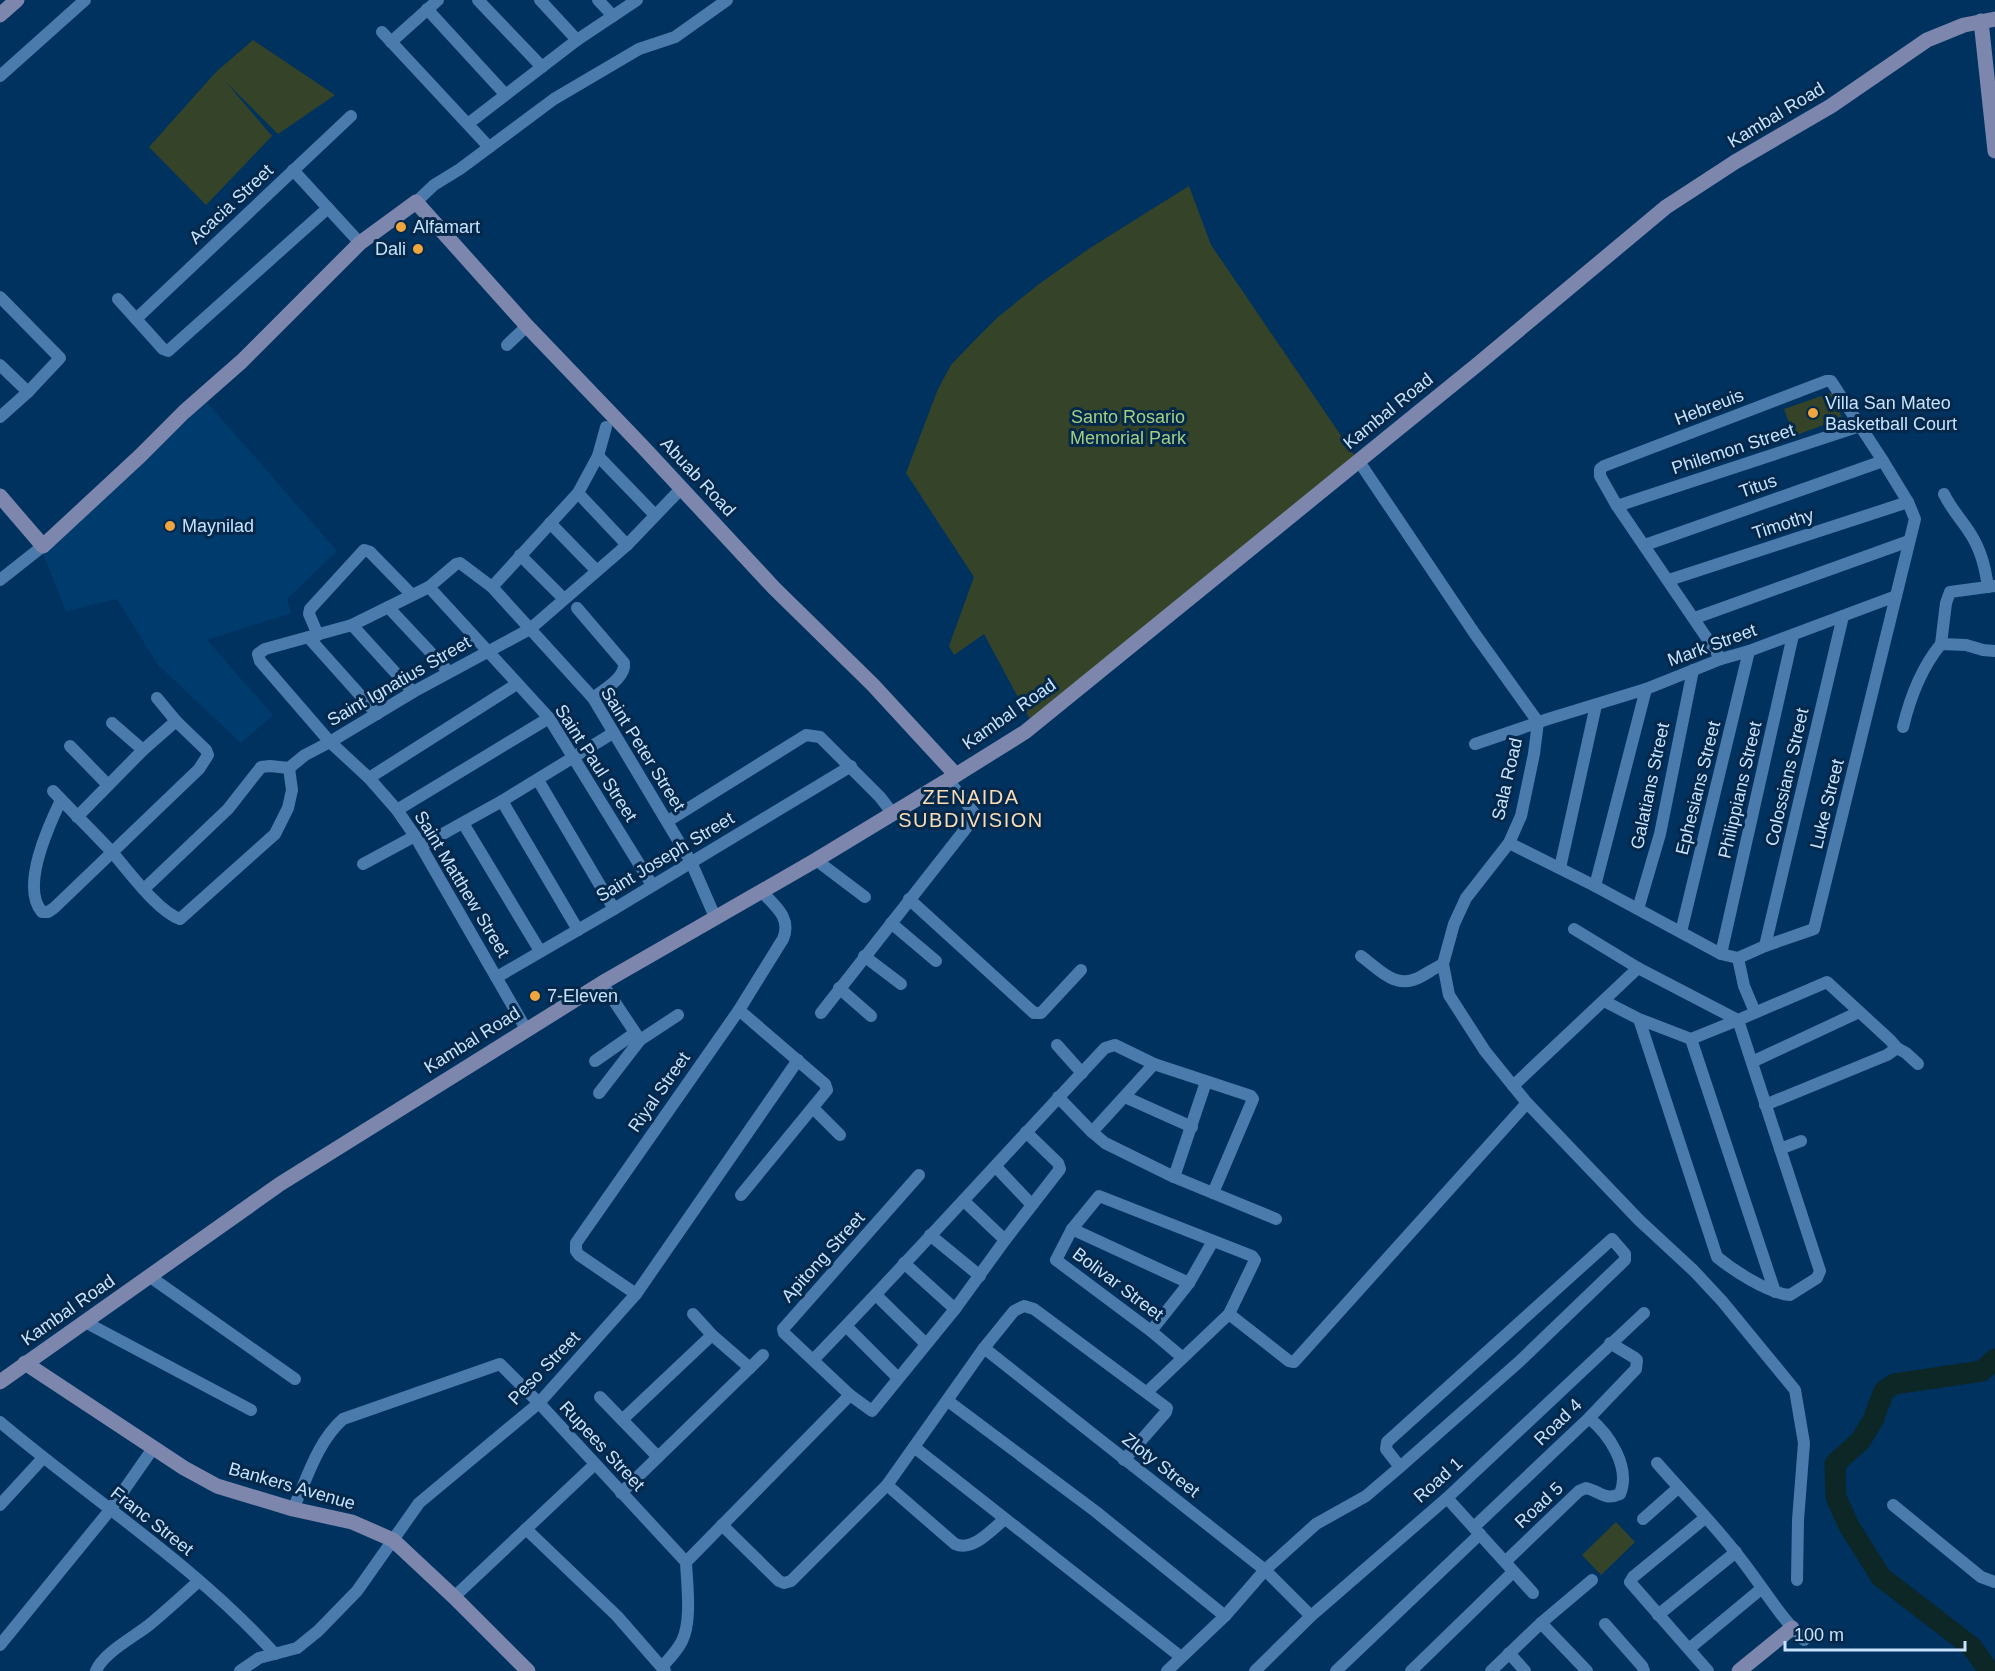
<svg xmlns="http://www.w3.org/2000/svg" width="1995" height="1671" viewBox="0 0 1995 1671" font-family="Arial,sans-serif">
	<rect width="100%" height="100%" fill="#00325f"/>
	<!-- built -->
	<polygon fill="#003b6e" points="205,400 337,551 287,599 291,613 207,640 273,715 241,743 158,665 117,599 66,611 42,552"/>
	<!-- green -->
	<g fill="#354428">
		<polygon points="253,40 335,95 278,134 225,81 272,136 206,205 149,147 216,72"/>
		<polygon points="1189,186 1211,245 1357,459 1033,725 984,634 954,655 949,646 974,577 906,473 938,389 951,365 972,343 998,317 1039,284 1090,248"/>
		<polygon points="1833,392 1842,418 1794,436 1784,409"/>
		<polygon points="1616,1522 1635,1542 1601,1575 1582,1555"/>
	</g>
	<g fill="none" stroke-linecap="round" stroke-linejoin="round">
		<!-- river -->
		<polyline stroke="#0c2726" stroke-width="21" points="1989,1671 1972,1647 1881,1577 1849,1526 1836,1497 1835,1464 1861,1440 1873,1420 1884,1391 1894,1384 1982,1371 1995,1359"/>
		<!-- street -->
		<g stroke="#4b7bad" stroke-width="12">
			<polyline points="478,0 542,67"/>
			<polyline points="540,0 577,40"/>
			<polyline points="598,0 613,16"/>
			<polyline points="427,9 505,94"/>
			<polyline points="382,32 489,147"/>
			<polyline points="391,42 438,0"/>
			<polyline points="0,76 85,0"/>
			<polyline points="469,123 577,40 637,0"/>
			<polyline points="293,170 360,243"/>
			<polyline points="416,202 434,185 460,169 554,99 639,49 675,37 727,0"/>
			<polyline points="0,297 60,358 28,392 0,417"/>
			<polyline points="118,299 163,349 168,351 328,208"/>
			<polyline points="136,319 351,116"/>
			<polyline points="507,345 527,326"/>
			<polyline points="0,365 28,392"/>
			<polyline points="598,456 655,515"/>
			<polyline points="578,493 627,545"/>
			<path d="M 1944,494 C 1951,509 1962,520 1970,533 C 1981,550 1985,567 1988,587"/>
			<polyline points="1617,506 1860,426"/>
			<polyline points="550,523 596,570"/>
			<polyline points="1645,545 1883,461"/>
			<polyline points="520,555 564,599"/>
			<polyline points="0,580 43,546"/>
			<polyline points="1669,580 1908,502"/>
			<polyline points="429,587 549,718 652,885"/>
			<polyline points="492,587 578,493 598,456 606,427"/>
			<polyline points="388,607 449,672"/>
			<path d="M 577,608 L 624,663 C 626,678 603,690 593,698"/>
			<polyline points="1695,618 1909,541"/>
			<polyline points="352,625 413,692"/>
			<polyline points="318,635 309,614 310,609 364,550 370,552 412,595"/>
			<polyline points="309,638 377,714"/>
			<polyline points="1941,644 1946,603 1950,592 1995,586"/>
			<polyline points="112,723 143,750"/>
			<path d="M 1903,727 C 1910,698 1922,667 1941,644 L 1966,645 L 1983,650 L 1995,651"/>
			<polyline points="1475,744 1548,719 1646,689 1721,659 1749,651 1896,596"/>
			<polyline points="70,746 108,785"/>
			<polyline points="289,768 305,755 330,742 413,692 530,629 627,545 676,494"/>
			<polyline points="369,778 517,684"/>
			<polyline points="538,780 614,909"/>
			<path d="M 53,791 C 72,811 92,831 111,851 C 128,870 157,911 180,919 L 275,834 L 288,808 L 292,790 L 289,768"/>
			<path d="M 61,800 C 49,825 20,887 42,912 L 48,912 L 54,908 L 199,769 L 208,755 L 206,750 L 176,721 L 157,698"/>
			<polyline points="502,801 578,930"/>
			<polyline points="397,810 549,718"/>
			<polyline points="77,817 143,750 176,721"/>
			<polyline points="668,821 806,735 820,737 880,797 893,814"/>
			<polyline points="463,823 540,951"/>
			<polyline points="1509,843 1595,886 1721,954 1738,958 1765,946 1814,929 1915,519 1908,502 1883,461 1831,381 1826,381 1604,466 1600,469 1600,476 1617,506 1721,659"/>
			<polyline points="421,846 502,801 613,733"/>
			<polyline points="816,860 865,897"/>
			<polyline points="363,864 415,836"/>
			<polyline points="1560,868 1596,705"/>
			<polyline points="1595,886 1646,689"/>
			<polyline points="144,889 228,809 261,767 270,766 289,768"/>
			<polyline points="909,899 1034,1013 1041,1013 1081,970"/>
			<polyline points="1638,909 1660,834 1693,670"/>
			<polyline points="891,923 936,961"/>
			<polyline points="1574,929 1638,968 1738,1020 1827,982 1890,1040 1897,1048 1887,1055 1765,1105"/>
			<polyline points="1681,932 1749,651"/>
			<polyline points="1765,946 1843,616"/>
			<polyline points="1721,954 1793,635"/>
			<polyline points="864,956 901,984"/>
			<path d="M 1361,956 C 1381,971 1396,991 1422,976 C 1429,972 1435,968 1443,964"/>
			<polyline points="1738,958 1744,986 1755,1012"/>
			<polyline points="497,977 614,909 851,766"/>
			<polyline points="602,983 640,1040 678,1015"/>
			<polyline points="839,988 871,1016"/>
			<path d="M 1604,1001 L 1639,1019 L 1691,1039 L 1738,1020 L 1820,1271 L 1817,1278 L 1790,1295 C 1768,1293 1734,1271 1717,1257 L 1639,1019"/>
			<polyline points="739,1010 825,1084 827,1090 741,1195"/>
			<polyline points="821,1013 974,818 974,813 948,780"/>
			<polyline points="526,1029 415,836 397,810 369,778 330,742 260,661 258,654 265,649 352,625 429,587 456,564 460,563 492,587 593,698 691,862 715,917"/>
			<polyline points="1691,1039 1775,1292"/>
			<polyline points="1057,1045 1082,1073"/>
			<polyline points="1897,1048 1906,1053 1918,1064"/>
			<polyline points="595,1061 635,1033"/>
			<polyline points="1752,1062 1859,1012"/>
			<polyline points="1513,1086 1638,968"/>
			<polyline points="599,1093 640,1040"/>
			<polyline points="1125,1097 1192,1127"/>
			<polyline points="1527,1103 1639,1220 1694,1271 1722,1301 1795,1390 1804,1443 1798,1520 1797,1580"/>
			<polyline points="813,1108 840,1135"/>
			<polyline points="1092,1132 1154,1064"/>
			<polyline points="1780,1149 1801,1141"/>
			<polyline points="996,1167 1032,1205"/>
			<polyline points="919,1175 783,1329 784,1333 850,1395 872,1411 955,1309 1005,1240 1060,1169 1058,1163 1026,1132"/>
			<polyline points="1174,1177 1206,1082"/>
			<polyline points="1213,1193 1276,1219"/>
			<polyline points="964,1201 1005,1240"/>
			<polyline points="1072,1229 1189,1283"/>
			<polyline points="930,1235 980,1276"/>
			<polyline points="904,1263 955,1309"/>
			<polyline points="149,1276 295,1379"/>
			<path d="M 636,1294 L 579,1255 L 576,1251 L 576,1243 L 739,1010 L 783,939 C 792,918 775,906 762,892"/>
			<polyline points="876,1295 926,1344"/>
			<polyline points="693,1314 712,1335 750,1368"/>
			<polyline points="1229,1314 1289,1361 1294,1362 1527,1103 1485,1051 1449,995 1443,964 1454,924 1466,898 1509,843 1521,816 1534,754 1538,722 1475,634 1358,460"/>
			<polyline points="85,1322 251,1410"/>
			<polyline points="846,1326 898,1378"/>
			<polyline points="1151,1331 1189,1283 1213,1241"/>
			<polyline points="984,1348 1265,1570 1311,1616"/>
			<path d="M 814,1359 C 913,1257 1008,1151 1105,1048 L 1115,1045 L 1154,1064 L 1251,1096 L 1253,1099 L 1213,1193 L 1174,1177 L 1105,1143 L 1092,1132 L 1058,1097"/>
			<polyline points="1147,1392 1229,1314 1255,1260 1252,1256 1099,1196 1072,1229 1056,1260 1151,1331 1183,1358"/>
			<polyline points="600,1397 658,1457"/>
			<polyline points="948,1401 1095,1511 1225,1616"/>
			<polyline points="622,1420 712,1335"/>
			<path d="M 0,1422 C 91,1499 195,1565 275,1654"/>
			<polyline points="914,1447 1181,1657"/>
			<path d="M 1657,1463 C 1683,1493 1712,1522 1736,1553 C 1760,1582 1777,1614 1804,1640"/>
			<path d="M 887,1485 L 955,1544 C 973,1552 991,1530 1005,1519"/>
			<polyline points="621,1493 763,1355"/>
			<polyline points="1447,1498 1533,1593"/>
			<polyline points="0,1505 43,1458"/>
			<polyline points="1893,1505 1981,1577 1995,1582"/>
			<path d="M 293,1509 C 307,1479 317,1442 343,1419 L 500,1364 L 539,1403 L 686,1562 C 687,1585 692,1621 682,1641 C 677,1651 669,1659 662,1667"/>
			<polyline points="1705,1518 1633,1577 1630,1582 1708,1671"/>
			<polyline points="1643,1519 1678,1488"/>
			<polyline points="722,1525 779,1581 784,1583 791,1581 887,1485 984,1348 1014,1311 1024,1306 1034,1309 1167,1408 1166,1412 1124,1460"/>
			<polyline points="1474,1527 1589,1418 1636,1369 1637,1360 1635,1358 1610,1343"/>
			<polyline points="526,1529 617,1616 665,1671"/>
			<path d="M 1506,1561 L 1579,1491 L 1586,1488 C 1600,1491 1604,1501 1620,1494 C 1631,1467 1609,1434 1589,1418"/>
			<polyline points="686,1562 850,1395"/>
			<polyline points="454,1597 594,1465"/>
			<polyline points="1658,1615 1736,1552"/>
			<polyline points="1541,1623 1587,1671"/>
			<polyline points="1605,1624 1642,1666 1644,1671"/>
			<polyline points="0,1645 110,1510 154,1447"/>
			<polyline points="1690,1648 1761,1589"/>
			<polyline points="1509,1653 1525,1671"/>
			<path d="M 96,1671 C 103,1653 134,1637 149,1625 C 166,1611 182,1596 199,1581"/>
			<polyline points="240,1671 259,1658 297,1648 318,1631 357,1591 419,1503 539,1403 636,1294 798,1060"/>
			<polyline points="1167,1671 1225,1616 1265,1570 1316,1524 1366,1496 1400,1467 1520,1361 1625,1260 1625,1254 1612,1239 1387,1442 1386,1449 1400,1467"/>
			<polyline points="1255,1671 1311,1616 1447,1498 1644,1313"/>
			<polyline points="1336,1671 1480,1534"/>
			<polyline points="1411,1671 1513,1572"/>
			<polyline points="1491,1671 1541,1623 1592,1580"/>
		</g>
		<!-- secondary -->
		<g stroke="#7d86ac" stroke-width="15">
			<polyline points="0,15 17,0"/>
			<polyline points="1981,21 1995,151"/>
			<polyline points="0,496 43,546 140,456 184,412 242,361 360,243 416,202 527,326 643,447 774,588 873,685 956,775"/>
			<polyline points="25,1363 184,1468 217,1486 293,1509 352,1522 393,1540 454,1597 528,1671"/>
			<polyline points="0,1382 280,1184 602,983 816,860 948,780 1025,732 1478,364 1666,207 1735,162 1831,106 1927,40 1964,25 1995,19"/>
			<polyline points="1739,1671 1792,1628"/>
		</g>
	</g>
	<!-- markers -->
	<g fill="#f0a63f" stroke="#03284a" stroke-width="2">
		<circle cx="401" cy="227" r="6"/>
		<circle cx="418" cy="249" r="6"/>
		<circle cx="1813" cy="413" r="6"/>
		<circle cx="170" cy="526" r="6"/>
		<circle cx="535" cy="996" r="6"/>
	</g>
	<g text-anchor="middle" stroke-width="6" stroke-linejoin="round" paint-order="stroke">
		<!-- street labels -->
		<g font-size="18" fill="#c9e2ff" stroke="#03284a">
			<text transform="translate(1776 115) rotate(-31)" y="6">Kambal Road</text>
			<text transform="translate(231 204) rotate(-43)" y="6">Acacia Street</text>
			<text transform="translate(1709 407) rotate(-21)" y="6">Hebreuis</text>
			<text transform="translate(1388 411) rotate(-39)" y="6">Kambal Road</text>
			<text transform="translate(1733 449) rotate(-18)" y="6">Philemon Street</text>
			<text transform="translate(698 477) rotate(47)" y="6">Abuab Road</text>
			<text transform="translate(1758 486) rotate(-19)" y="6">Titus</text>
			<text transform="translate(1783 524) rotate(-18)" y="6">Timothy</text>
			<text transform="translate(1712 645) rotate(-20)" y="6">Mark Street</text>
			<text transform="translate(399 681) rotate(-30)" y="6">Saint Ignatius Street</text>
			<text transform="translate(1009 714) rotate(-35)" y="6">Kambal Road</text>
			<text transform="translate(643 749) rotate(58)" y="6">Saint Peter Street</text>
			<text transform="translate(596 763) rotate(57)" y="6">Saint Paul Street</text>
			<text transform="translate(1787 777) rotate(-77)" y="6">Colossians Street</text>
			<text transform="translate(1507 779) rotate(-77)" y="6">Sala Road</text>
			<text transform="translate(1650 786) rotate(-78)" y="6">Galatians Street</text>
			<text transform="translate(1698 788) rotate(-76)" y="6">Ephesians Street</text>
			<text transform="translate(1740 790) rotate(-77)" y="6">Philippians Street</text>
			<text transform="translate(1827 804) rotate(-76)" y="6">Luke Street</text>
			<text transform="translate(665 857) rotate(-31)" y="6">Saint Joseph Street</text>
			<text transform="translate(462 884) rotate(59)" y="6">Saint Matthew Street</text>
			<text transform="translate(472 1040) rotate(-32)" y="6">Kambal Road</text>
			<text transform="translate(659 1092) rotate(-55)" y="6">Riyal Street</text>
			<text transform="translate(823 1257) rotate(-48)" y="6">Apitong Street</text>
			<text transform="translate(1118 1284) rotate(37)" y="6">Bolivar Street</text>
			<text transform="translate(68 1310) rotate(-35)" y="6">Kambal Road</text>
			<text transform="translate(544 1368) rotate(-46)" y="6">Peso Street</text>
			<text transform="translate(1558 1422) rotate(-44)" y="6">Road 4</text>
			<text transform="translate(602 1446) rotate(47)" y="6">Rupees Street</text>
			<text transform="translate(1161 1465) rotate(38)" y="6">Zloty Street</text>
			<text transform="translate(1438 1480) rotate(-42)" y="6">Road 1</text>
			<text transform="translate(292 1486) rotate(16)" y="6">Bankers Avenue</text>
			<text transform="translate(1539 1505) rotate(-43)" y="6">Road 5</text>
			<text transform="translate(152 1521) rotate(38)" y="6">Franc Street</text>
		</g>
		<!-- poi labels -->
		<g font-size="18" fill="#c9e2ff" stroke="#03284a" text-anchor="start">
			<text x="413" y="233">Alfamart</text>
			<text x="406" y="255" text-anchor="end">Dali</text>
			<text x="1825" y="409">Villa San Mateo<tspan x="1825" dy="21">Basketball Court</tspan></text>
			<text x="182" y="532">Maynilad</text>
			<text x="547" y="1002">7-Eleven</text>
		</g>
		<!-- park labels -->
		<g font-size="18" fill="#a5ce81" stroke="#03284a">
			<text x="1128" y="423">Santo Rosario<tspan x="1128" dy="21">Memorial Park</tspan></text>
		</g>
		<!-- neighbourhood labels -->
		<g font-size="20" letter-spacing="1.5" fill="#fbdcb7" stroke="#03284a">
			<text x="971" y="804">ZENAIDA<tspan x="971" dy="23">SUBDIVISION</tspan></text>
		</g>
	</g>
	<!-- scale -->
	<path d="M1785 1641v9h180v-9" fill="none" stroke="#c9e2ff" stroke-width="3"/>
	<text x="1794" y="1641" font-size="18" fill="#c9e2ff" stroke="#03284a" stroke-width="4.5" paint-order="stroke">100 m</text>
</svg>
